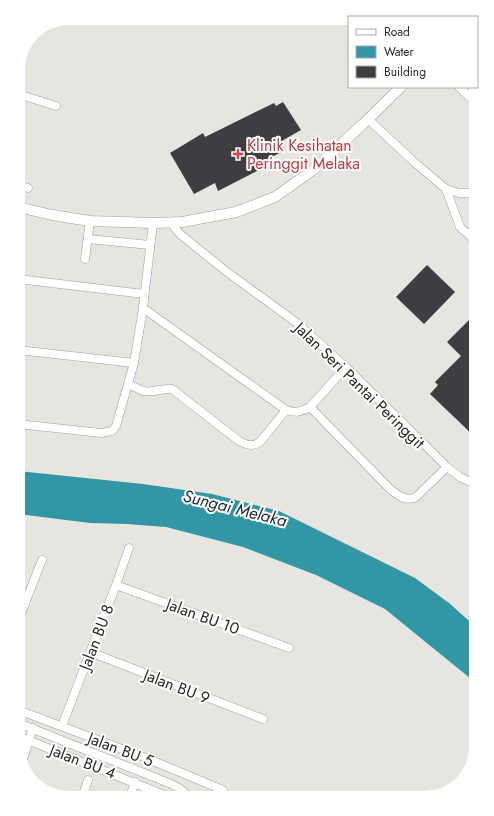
<svg xmlns="http://www.w3.org/2000/svg" width="494" height="816" viewBox="0 0 494 816" font-family="Jost,sans-serif">
	<rect width="100%" height="100%" fill="#e7e5e0"/>
	<!-- water -->
	<polygon fill="#3296a5" points="18,471 143,484 212,494 279,511 415,578 449,603 476,627 476,683 385,609 316,575 243,547 166,527 127,524 90,523 18,514"/>
	<!-- building -->
	<g fill="#3e3e42">
		<polygon points="283,102 301,130 280,142 285,150 261,163 263,168 218,191 215,183 194,194 170,153 203,133 205,137 274,103 276,106"/>
		<polygon points="427,265 455,292 424,324 396,297"/>
		<polygon points="476,313 476,438 430,394 438,385 435,382 461,356 447,342"/>
	</g>
	<g fill="none" stroke-linecap="round" stroke-linejoin="round">
		<defs>
			<g id="minor">
				<polyline points="459,87 476,103"/>
				<polyline points="18,94 56,106"/>
				<polyline points="368,119 413,161 446,189 459,193 470,193 476,191"/>
				<polyline points="18,185 28,188"/>
				<polyline points="446,189 460,227 476,241"/>
				<polyline points="174,222 174,227 180,234 227,272 297,323 346,367 447,467 460,477 476,485"/>
				<polyline points="88,239 150,245"/>
				<polyline points="85,259 90,221"/>
				<polyline points="18,279 144,294"/>
				<path d="M 143,308 L 286,410 C 296,413 301,412 310,407 L 346,367"/>
				<polyline points="18,350 134,363"/>
				<path d="M 128,384 C 133,386 138,389 143,391 C 152,393 162,388 172,389 L 239,441 C 247,445 252,447 260,442 L 286,410"/>
				<path d="M 310,407 L 390,489 C 399,496 406,502 416,497 L 447,467"/>
				<polyline points="18,424 101,433 112,431 116,426 134,363 143,308 153,223"/>
				<polyline points="116,585 289,648"/>
				<polyline points="18,621 42,560"/>
				<polyline points="90,652 263,719"/>
				<polyline points="18,710 146,758 223,790"/>
				<polyline points="18,723 169,783 179,788 189,796"/>
				<polyline points="62,726 116,585 129,548"/>
				<polyline points="18,736 169,797"/>
				<polyline points="22,762 33,728"/>
				<polyline points="130,797 135,782"/>
				<polyline points="82,798 88,780"/>
			</g>
			<polyline id="tertiary" points="18,207 52,215 90,221 153,223 182,222 236,212 275,197 313,170 362,125 401,87"/>
		</defs>
		<!-- minor casing -->
		<use href="#minor" stroke="#a19f9b" stroke-width="9"/>
		<!-- tertiary casing -->
		<use href="#tertiary" stroke="#a19f9b" stroke-width="11"/>
		<!-- minor -->
		<use href="#minor" stroke="#fff" stroke-width="8"/>
		<!-- tertiary -->
		<use href="#tertiary" stroke="#fff" stroke-width="10"/>
	</g>
	<!-- markers -->
	<path fill="#e0444e" stroke="#fff" stroke-width="1.5" d="M236 148h4v4h4v4h-4v4h-4v-4h-4v-4h4z"/>
	<g text-anchor="middle" stroke-width="4" stroke-linejoin="round" paint-order="stroke">
		<!-- health labels -->
		<g font-size="16" fill="#be3a42" stroke="#fff" text-anchor="start">
			<text x="247" y="151">Klinik Kesihatan<tspan x="247" dy="18">Peringgit Melaka</tspan></text>
		</g>
		<!-- street labels -->
		<g font-size="16" fill="#2c2b29" stroke="#fff">
			<text transform="translate(360 385) rotate(44)" y="6">Jalan Seri Pantai Peringgit</text>
			<text transform="translate(203 616) rotate(20)" y="6">Jalan BU 10</text>
			<text transform="translate(96 637) rotate(-69)" y="6">Jalan BU 8</text>
			<text transform="translate(177 686) rotate(21)" y="6">Jalan BU 9</text>
			<text transform="translate(121 749) rotate(21)" y="6">Jalan BU 5</text>
			<text transform="translate(83 761) rotate(21)" y="6">Jalan BU 4</text>
		</g>
		<!-- water labels -->
		<g font-size="17" font-style="italic" fill="#172e32" stroke="#fff">
			<text transform="translate(235 508) rotate(14)" y="6">Sungai Melaka</text>
		</g>
	</g>
	<!-- crop -->
	<path d="M0 0H494V816H0ZM69 25H425A44 44 0 0 1 469 69V747A44 44 0 0 1 425 791H69A44 44 0 0 1 25 747V69A44 44 0 0 1 69 25Z" fill="#fff" fill-rule="evenodd"/>
	<!-- legend -->
	<rect x="348" y="16" width="130" height="72" fill="#ffffff" stroke="#abaaa9"/>
	<rect x="356" y="29" width="20" height="6" fill="#ffffff" stroke="#abaaa9"/>
	<text x="384" y="36" font-size="12" fill="#2c2b29">Road</text>
	<rect x="356" y="46" width="20" height="12" fill="#3296a5" stroke="#abaaa9"/>
	<text x="384" y="56" font-size="12" fill="#2c2b29">Water</text>
	<rect x="356" y="66" width="20" height="12" fill="#3e3e42" stroke="#abaaa9"/>
	<text x="384" y="76" font-size="12" fill="#2c2b29">Building</text>
</svg>
